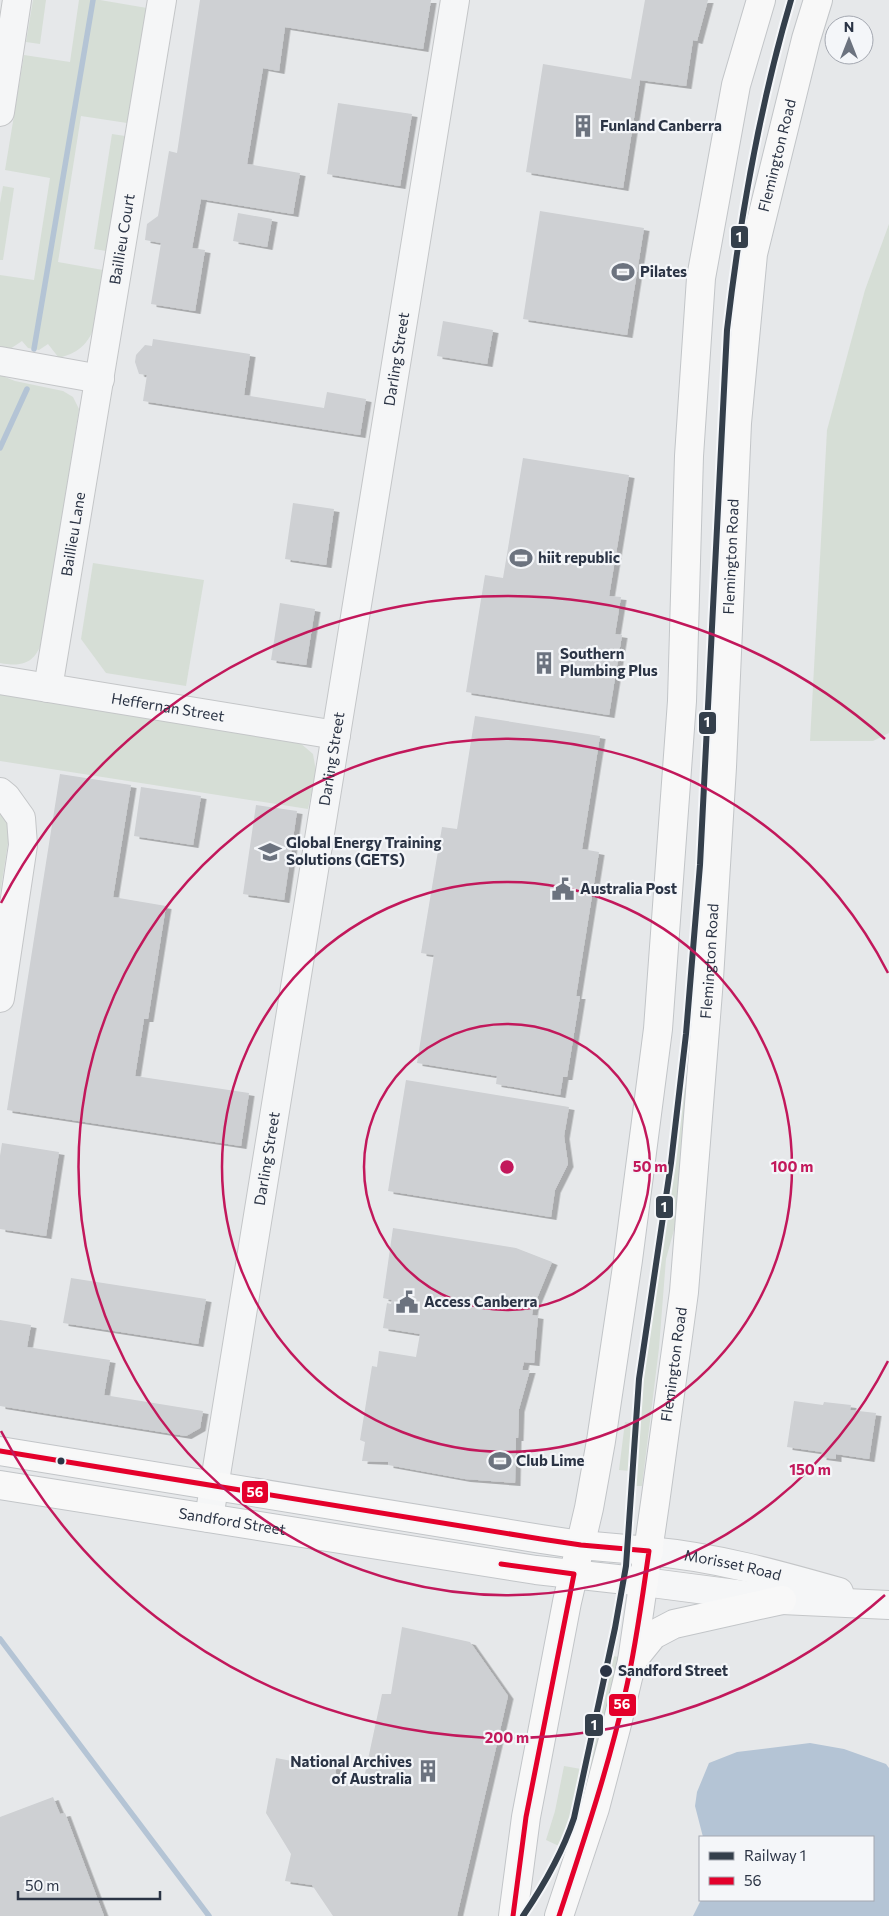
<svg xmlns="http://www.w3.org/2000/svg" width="889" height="1916" viewBox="0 0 889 1916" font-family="Commissioner,sans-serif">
	<defs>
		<filter id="shadow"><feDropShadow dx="5.5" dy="3" stdDeviation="0" flood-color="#0004"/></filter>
	</defs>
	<rect width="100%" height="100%" fill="#e6e8ea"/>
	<!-- green -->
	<g fill="#d6ded6">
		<polygon points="33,0 46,0 40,44 26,42"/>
		<path d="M 79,0 L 100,0 L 147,8 L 127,123 L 81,116 L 58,262 L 103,270 L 93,330 C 86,347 76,353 59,358 L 48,344 L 39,350 L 28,348 L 22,341 L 7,351 L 0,346 L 0,275 L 34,280 L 50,178 L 5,170 L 24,55 L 70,62 Z"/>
		<polygon points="112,134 125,136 106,251 94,249"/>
		<polygon points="3,186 14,188 3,260 0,260 0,203"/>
		<polygon points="889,224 889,733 873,741 810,741 827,430 865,290"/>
		<path d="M 0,375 L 15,381 L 63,391 L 73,397 L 79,409 L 44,635 C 37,661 26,668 0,663 Z"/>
		<polygon points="93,563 204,580 186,686 106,673 81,639"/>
		<polygon points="0,694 299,742 313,754 316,771 308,809 0,761"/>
		<polygon points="0,803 7,817 10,830 0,894"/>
		<polygon points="683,1088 689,1089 677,1219 666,1259 659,1348 642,1486 636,1486 644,1368"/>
		<polygon points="625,1422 632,1423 630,1471 619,1470"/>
		<polygon points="612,1656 619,1657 617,1671 593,1771 588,1770"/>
		<polygon points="564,1766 581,1769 571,1814 561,1847 546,1840 555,1811"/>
	</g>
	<!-- water -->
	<polygon fill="#b4c4d5" points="810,1743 844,1749 886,1764 889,1768 889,1916 693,1916 701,1900 873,1900 873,1837 703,1837 695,1806 697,1792 709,1763 737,1752"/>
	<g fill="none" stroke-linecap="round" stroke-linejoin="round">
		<!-- stream -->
		<g stroke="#b4c4d5" stroke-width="5.5">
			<polyline points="34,349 93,0"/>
			<polyline points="0,448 27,389"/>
			<polyline points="0,1639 209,1916"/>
		</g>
	</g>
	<!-- building -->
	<g fill="#ced0d3" filter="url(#shadow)">
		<polygon points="200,0 431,0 423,49 285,27 279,71 263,68 247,164 300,173 293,214 201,199 192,248 205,250 195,311 151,304 161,243 145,240 147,224 158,216 169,151 177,153"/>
		<polygon points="645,0 708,0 697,41 693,40 686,86 640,80 623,188 526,172 543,64 631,79"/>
		<polygon points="338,103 412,114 400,186 327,174"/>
		<polygon points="540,211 644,228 627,335 523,319"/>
		<polygon points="238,213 272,219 267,247 233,241"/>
		<polygon points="443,321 493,330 487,364 437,356"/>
		<polygon points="153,339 250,354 244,395 324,408 327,392 366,399 360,435 143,401 147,375 139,374 135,362 136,355 145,345 152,346"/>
		<polygon points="523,458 629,475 609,596 621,597 615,634 622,635 609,715 466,692 485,575 503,578"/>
		<polygon points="293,503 334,509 326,565 285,559"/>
		<polygon points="280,603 315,609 306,665 271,660"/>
		<polygon points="475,716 600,736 582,849 599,852 576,996 580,996 567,1077 563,1077 560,1095 496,1084 497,1076 417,1063 434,955 421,953 442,827 457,829"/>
		<polygon points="60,774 131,785 113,897 166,906 148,1019 144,1019 135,1076 249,1093 241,1146 7,1110"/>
		<polygon points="141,787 201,796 193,845 134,836"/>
		<polygon points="256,805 297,811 284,900 243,894"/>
		<polygon points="406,1080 569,1107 564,1136 568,1164 555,1190 551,1217 388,1191"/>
		<polygon points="2,1143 59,1152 46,1236 0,1229 0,1156"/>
		<polygon points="393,1228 516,1248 552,1262 533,1308 532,1315 538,1316 534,1363 524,1362 522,1370 530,1370 519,1409 518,1438 516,1438 515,1483 465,1479 388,1465 388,1462 362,1461 365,1442 360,1440 372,1366 377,1367 379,1351 416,1357 420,1334 383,1328 387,1303 391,1304 392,1300 383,1298"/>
		<polygon points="71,1278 206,1299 198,1344 63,1323"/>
		<polygon points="0,1320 31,1325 27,1347 110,1360 104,1395 203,1411 200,1428 186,1436 0,1406"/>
		<polygon points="794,1401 823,1405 824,1402 851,1405 850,1410 876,1413 869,1459 836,1454 836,1459 821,1457 822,1452 787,1447"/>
		<polygon points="402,1627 470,1642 508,1696 457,1916 333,1916 312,1885 285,1881 291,1854 266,1813 276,1758 297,1762 308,1758 336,1765 335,1780 351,1784 364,1778 382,1694 391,1694"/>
		<polygon points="53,1797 60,1814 65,1813 104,1916 0,1916 0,1817"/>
	</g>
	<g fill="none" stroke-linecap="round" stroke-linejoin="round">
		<defs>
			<g id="minor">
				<polyline points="0,112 17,0"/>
				<polyline points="0,361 100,379"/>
				<path id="s1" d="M 0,680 L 336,735"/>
				<path id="s2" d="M 48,688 L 162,0"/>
				<polyline points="0,792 6,797 21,818 23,845 0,998"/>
				<path id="s3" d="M 209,1518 L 455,0"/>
				<path id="s4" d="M 649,1551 C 715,1557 776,1574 839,1592"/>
				<polyline points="644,1582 782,1600 889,1605"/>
			</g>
			<g id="major">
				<polyline points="0,1451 541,1539 581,1545 649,1551"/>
				<path id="s5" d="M 0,1485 L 536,1570 L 644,1582"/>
				<polyline points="632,1661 653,1635 674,1624 782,1600"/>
				<polyline points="513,1916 526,1817 567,1602 589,1508 601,1441 628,1260 658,1029 682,701 689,456 701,278 736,85 761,0"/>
				<path id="s6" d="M 559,1916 L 595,1808 L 616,1728 L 632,1661 L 655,1503 L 684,1292 L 709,979 L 722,767 L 737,423 L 753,254 L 806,39 L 818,0"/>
			</g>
		</defs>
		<!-- minor casing -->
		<use href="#minor" stroke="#c4c6c8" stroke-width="30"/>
		<!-- major casing -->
		<use href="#major" stroke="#c2c5c8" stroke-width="30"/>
		<!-- minor -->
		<use href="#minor" stroke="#f5f6f7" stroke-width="28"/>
		<!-- major -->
		<use href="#major" stroke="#f8f8f8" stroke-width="28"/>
		<defs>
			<g id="bus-1">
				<path d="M 0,1451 L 541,1539 L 581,1545 L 649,1551 C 642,1599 636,1646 625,1694 C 608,1769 583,1843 559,1916"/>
				<polyline points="501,1564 574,1574 526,1817 513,1916"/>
			</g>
		</defs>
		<!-- bus-1 casing -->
		<use href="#bus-1" stroke="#f4f6f9" stroke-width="9"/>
		<!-- bus-1 -->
		<use href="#bus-1" stroke="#e4002b" stroke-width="5"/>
		<defs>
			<path id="rail-1" d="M 523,1916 C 544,1885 562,1854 574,1818 L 615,1628 L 626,1566 L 639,1379 L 671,1163 L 686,1034 L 700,865 L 727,330 C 740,218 759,108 791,0"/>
		</defs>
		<!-- rail-1 casing -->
		<use href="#rail-1" stroke="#f4f6f9" stroke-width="10"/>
		<!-- rail-1 -->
		<use href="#rail-1" stroke="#343f4b" stroke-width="6"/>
	</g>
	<!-- distance rings -->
	<g fill="none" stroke="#c2185b" stroke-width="2.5">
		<circle cx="507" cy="1167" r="143"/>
		<circle cx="507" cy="1167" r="285"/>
		<path d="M888 1361A428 428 0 1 1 888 973"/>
		<path d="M885 1595A571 571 0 0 1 1 1431M1 903A571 571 0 0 1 885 739"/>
	</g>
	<!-- icons -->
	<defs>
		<symbol id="building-bare" viewBox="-9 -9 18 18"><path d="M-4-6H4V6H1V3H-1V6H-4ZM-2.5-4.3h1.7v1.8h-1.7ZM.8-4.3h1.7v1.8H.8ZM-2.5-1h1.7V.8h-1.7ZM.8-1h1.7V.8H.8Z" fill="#6c737f" stroke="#f4f6f9" stroke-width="2.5" paint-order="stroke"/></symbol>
		<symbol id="stadium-bare" viewBox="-9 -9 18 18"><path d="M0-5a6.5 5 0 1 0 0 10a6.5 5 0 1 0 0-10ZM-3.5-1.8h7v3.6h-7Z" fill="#6c737f" stroke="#f4f6f9" stroke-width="2.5" paint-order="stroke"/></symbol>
		<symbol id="university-bare" viewBox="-9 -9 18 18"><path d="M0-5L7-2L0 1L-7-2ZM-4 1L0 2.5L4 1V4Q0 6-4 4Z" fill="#6c737f" stroke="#f4f6f9" stroke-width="2.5" paint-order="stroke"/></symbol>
		<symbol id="civic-bare" viewBox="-9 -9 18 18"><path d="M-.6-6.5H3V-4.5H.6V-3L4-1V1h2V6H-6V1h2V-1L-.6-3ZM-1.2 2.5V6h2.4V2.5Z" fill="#6c737f" stroke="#f4f6f9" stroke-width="2.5" paint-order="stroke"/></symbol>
	</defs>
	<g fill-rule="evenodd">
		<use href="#building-bare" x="567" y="110" width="32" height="32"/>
		<use href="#stadium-bare" x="607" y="256" width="32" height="32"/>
		<use href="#stadium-bare" x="505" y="542" width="32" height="32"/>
		<use href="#building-bare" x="528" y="647" width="32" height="32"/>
		<use href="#university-bare" x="254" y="836" width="32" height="32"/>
		<use href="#civic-bare" x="547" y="873" width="32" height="32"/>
		<use href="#civic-bare" x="391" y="1286" width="32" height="32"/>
		<use href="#stadium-bare" x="484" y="1445" width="32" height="32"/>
		<use href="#building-bare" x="412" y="1755" width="32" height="32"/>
	</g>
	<!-- markers -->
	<g fill="#2b3445" stroke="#f4f6f9" stroke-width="2">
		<circle cx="61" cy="1461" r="4.5"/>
		<circle cx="606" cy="1671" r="7"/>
	</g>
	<g text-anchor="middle" stroke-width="4.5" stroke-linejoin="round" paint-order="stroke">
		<!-- poi labels -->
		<g font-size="15" font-weight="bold" fill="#2b3445" stroke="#f4f6f9" text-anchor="start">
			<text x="600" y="131">Funland Canberra</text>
			<text x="640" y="277">Pilates</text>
			<text x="538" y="563">hiit republic</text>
			<text x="560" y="659">Southern<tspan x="560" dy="17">Plumbing Plus</tspan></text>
			<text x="286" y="848">Global Energy Training<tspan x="286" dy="17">Solutions (GETS)</tspan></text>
			<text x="580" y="894">Australia Post</text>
			<text x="424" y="1307">Access Canberra</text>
			<text x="516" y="1466">Club Lime</text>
			<text x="412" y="1767" text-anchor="end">National Archives<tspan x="412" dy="17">of Australia</tspan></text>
		</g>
		<!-- street labels -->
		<g font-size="15" fill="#2b3445" stroke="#f4f6f9">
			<text dy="5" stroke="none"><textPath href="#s6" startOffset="1780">Flemington Road</textPath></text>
			<text dy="5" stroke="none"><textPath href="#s2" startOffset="455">Baillieu Court</textPath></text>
			<text dy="5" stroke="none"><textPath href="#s3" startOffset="1174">Darling Street</textPath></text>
			<text dy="5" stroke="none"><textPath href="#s2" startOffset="156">Baillieu Lane</textPath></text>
			<text dy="5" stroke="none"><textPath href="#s6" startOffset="1375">Flemington Road</textPath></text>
			<text dy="5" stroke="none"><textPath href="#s1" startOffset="170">Heffernan Street</textPath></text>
			<text dy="5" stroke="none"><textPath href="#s3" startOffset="769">Darling Street</textPath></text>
			<text dy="5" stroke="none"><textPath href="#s6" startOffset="970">Flemington Road</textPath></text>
			<text dy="5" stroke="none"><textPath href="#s3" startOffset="364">Darling Street</textPath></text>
			<text dy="5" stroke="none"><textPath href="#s6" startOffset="565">Flemington Road</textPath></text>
			<text dy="5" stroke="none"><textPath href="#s5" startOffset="235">Sandford Street</textPath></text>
			<text dy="5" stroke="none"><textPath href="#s4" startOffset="85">Morisset Road</textPath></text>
		</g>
		<!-- stop labels -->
		<g font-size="15" font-weight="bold" fill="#2b3445" stroke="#f4f6f9" text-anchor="start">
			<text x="618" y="1676">Sandford Street</text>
		</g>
	</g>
	<circle cx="507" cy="1167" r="8" fill="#c2185b" stroke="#f4f6f9" stroke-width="2.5"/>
	<g font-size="15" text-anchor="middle" font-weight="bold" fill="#c2185b" stroke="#f4f6f9" stroke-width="4.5" stroke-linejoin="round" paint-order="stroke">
		<text x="650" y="1172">50 m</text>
		<text x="792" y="1172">100 m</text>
		<text x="810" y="1475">150 m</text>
		<text x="507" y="1743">200 m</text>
	</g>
	<g stroke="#f4f6f9" stroke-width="2">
		<rect x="730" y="225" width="19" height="24" rx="5" fill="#343f4b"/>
		<rect x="698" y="711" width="19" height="24" rx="5" fill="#343f4b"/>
		<rect x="655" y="1195" width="19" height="24" rx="5" fill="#343f4b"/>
		<rect x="241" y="1480" width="28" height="24" rx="5" fill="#e4002b"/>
		<rect x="608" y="1693" width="29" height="24" rx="5" fill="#e4002b"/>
		<rect x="584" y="1713" width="20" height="24" rx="5" fill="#343f4b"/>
	</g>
	<g font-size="14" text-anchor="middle" font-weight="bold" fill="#fff">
		<text x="739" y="242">1</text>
		<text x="707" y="727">1</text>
		<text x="664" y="1212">1</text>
		<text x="255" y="1497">56</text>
		<text x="622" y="1709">56</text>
		<text x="594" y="1730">1</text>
	</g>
	<!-- legend -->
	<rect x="699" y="1836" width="175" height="65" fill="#f4f6f9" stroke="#a4a8b1"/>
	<rect x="709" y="1852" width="25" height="8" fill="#343f4b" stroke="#a4a8b1"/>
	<text x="744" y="1861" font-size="15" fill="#2b3445">Railway 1</text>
	<rect x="709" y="1877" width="25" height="8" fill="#e4002b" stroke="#a4a8b1"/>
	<text x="744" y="1886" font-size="15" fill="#2b3445">56</text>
	<!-- north arrow -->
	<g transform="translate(849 40)"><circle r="24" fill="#f4f6f9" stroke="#a4a8b1"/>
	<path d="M0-4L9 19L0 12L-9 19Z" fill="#6c737f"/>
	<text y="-8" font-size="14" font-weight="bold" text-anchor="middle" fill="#2b3445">N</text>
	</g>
	<!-- scale -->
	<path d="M18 1891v8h142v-8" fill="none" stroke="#2b3445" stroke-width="2.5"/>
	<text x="25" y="1891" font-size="15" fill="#2b3445" stroke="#f4f6f9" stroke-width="4" paint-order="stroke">50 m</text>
</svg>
